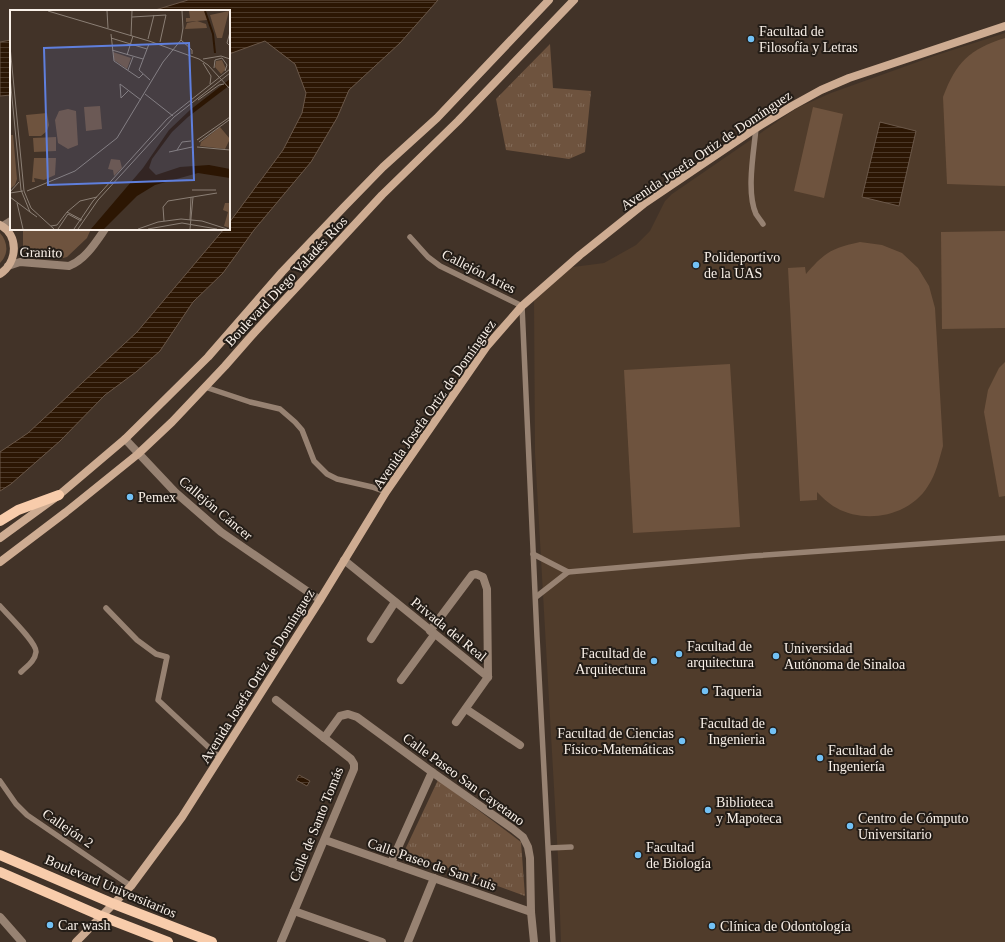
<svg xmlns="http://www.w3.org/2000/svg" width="1005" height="942" viewBox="0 0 1005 942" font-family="Georgia,serif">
	<defs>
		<pattern id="park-tufts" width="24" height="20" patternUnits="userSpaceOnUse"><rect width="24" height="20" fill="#6e533e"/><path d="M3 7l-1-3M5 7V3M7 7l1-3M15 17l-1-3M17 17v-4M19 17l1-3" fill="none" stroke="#836c5a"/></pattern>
		<pattern id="water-rules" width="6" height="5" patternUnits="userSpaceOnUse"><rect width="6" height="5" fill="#2c1603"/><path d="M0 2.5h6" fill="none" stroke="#4b3828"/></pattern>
	</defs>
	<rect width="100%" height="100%" fill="#423328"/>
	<!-- built -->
	<polygon fill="#503c2b" points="1005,33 1005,942 561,942 558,858 535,453 534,299 569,269 573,267 604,263 636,245 650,231 665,201 672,194 797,108 831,93 937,55"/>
	<!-- green -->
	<g fill="#6e533e">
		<path d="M 1005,38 L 1005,186 L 947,184 L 943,97 C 956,62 970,49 1005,38 Z"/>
		<polygon points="813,107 843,114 824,198 794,191"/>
		<polygon points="23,229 91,229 87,238 67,257 63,258 23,252"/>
		<polygon points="1005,231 1005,328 942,329 941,232"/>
		<path d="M 0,233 C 8,242 9,254 0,263 Z"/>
		<path d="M 860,242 L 882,245 L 902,253 L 918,268 L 929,286 L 935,308 L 943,446 C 939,460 936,474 928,486 C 909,517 863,525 833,506 C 827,502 822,497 817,492 L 817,500 L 800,501 L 788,268 L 805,267 L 806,274 C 825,252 832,248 860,242 Z"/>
		<polygon points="1005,362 1005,496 999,497 984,412 988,390 999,368"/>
		<polygon points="730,364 740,527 633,533 624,370"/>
	</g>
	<!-- park -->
	<g fill="url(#park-tufts)">
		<polygon points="550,44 553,88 591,91 585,152 569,159 506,150 496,99"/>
		<polygon points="438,780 521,842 525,896 404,852"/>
	</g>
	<!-- water -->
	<g fill="url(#water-rules)" stroke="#6a5748">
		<polygon points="188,0 438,0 400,43 349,90 337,118 311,162 254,230 223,273 193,302 160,351 136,372 105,395 60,441 11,484 0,491 0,452 28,433 137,332 224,229 229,229 229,223 283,150 302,113 306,93 295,64 265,41 229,54 229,11 152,11"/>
		<polygon points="11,40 11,95 0,96 0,42"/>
		<polygon points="880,122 916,131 899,206 862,197"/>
		<polygon points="299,775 310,781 307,786 296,780"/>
	</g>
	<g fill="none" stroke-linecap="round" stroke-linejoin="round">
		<!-- lane -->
		<g stroke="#978272" stroke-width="5.5">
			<path d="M 756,128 C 754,151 746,192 756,214 C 758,217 761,221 763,224"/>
			<polyline points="410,237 428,257 440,266 522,306 537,637 553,942"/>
			<polyline points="205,387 250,402 280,409 295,422 302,430 314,461 327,474 337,479 372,487 386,492"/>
			<polyline points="533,554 568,572 752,556 1005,538"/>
			<polyline points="536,597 568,572"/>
			<path d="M 0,606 C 7,614 37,643 36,652 C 35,661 27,666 21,672"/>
			<polyline points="106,608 137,640 156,654 167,657 158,700 220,758"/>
			<polyline points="0,781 16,804 27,815 131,886"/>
			<polyline points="549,848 571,847"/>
		</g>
		<!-- street -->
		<g stroke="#978272" stroke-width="8">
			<polyline points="3,226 11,221"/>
			<path d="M 8,266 L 20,262 L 69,266 C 85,260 96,242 105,229"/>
			<polyline points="125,439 175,492 221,532 320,600"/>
			<polyline points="344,560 488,677"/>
			<polyline points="430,631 472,575 476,574 483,577 487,589 488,677"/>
			<polyline points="371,639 395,602"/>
			<polyline points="401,680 434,635"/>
			<polyline points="276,700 351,759 354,764 354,769 281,942"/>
			<polyline points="466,709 520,745"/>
			<polyline points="456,722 488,677"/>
			<polyline points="324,738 340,716 348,714 357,717 432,772 513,829 523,837 528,847 530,858 531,912 534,942"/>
			<polyline points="325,840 531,912"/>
			<polyline points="391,863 432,772"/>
			<polyline points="294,911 382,942"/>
			<polyline points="0,917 22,942"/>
			<polyline points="408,942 434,878"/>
		</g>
		<!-- secondary -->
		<g stroke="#ceac92" stroke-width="8">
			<path d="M 0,225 C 19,235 18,262 0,274"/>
			<polyline points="0,538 59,495 125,439 208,357 282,272 344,207 383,167 437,118 549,0"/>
			<polyline points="0,562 66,512 138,454 172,422 225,366 254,333 382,195 458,121 574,0"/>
			<polyline points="76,942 131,886 182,817 320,600 386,492 487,346 522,306 580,255 645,203 756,128 792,106 821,90 849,78 1005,26"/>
		</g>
		<!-- primary -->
		<g stroke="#f8ccab" stroke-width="10">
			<polyline points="0,521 18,510 59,495"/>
			<polyline points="0,855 114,904 212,942"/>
			<polyline points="0,872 101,916 168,942"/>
		</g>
	</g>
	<!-- markers -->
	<g fill="#72c1f5" stroke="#241d17" stroke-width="1.5">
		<circle cx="751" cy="39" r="4"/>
		<circle cx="696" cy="265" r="4"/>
		<circle cx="130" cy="497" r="4"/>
		<circle cx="679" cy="654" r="4"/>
		<circle cx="776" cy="656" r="4"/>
		<circle cx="654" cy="661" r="4"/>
		<circle cx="705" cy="691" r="4"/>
		<circle cx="773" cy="731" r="4"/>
		<circle cx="682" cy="741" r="4"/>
		<circle cx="820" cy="758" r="4"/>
		<circle cx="708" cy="810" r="4"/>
		<circle cx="850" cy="826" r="4"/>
		<circle cx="638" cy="855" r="4"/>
		<circle cx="50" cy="925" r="4"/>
		<circle cx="712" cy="926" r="4"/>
	</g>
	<g text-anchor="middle" stroke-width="4" stroke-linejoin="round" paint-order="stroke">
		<!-- poi labels -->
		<g font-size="14" fill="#f9f0e8" stroke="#241d17" text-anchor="start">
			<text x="759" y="36">Facultad de<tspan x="759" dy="16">Filosofía y Letras</tspan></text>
			<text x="704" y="262">Polideportivo<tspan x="704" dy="16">de la UAS</tspan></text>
			<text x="138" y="502">Pemex</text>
			<text x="687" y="651">Facultad de<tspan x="687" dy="16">arquitectura</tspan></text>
			<text x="784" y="653">Universidad<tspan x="784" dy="16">Autónoma de Sinaloa</tspan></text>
			<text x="646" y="658" text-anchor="end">Facultad de<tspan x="646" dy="16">Arquitectura</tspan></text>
			<text x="713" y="696">Taqueria</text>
			<text x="765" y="728" text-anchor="end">Facultad de<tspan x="765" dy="16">Ingenieria</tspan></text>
			<text x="674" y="738" text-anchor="end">Facultad de Ciencias<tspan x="674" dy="16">Físico-Matemáticas</tspan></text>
			<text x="828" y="755">Facultad de<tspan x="828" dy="16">Ingeniería</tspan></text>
			<text x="716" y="807">Biblioteca<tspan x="716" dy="16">y Mapoteca</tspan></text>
			<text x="858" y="823">Centro de Cómputo<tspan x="858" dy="16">Universitario</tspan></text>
			<text x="646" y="852">Facultad<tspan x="646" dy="16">de Biología</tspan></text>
			<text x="58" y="930">Car wash</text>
			<text x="720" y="931">Clínica de Odontología</text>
		</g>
		<!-- street labels -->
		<g font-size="14" fill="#f9f0e8" stroke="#241d17">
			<text transform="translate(706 150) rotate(-34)" y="5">Avenida Josefa Ortiz de Domínguez</text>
			<text transform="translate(41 252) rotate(1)" y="5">Granito</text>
			<text transform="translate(479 271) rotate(27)" y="5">Callejón Aries</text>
			<text transform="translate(286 281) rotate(-47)" y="5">Boulevard Diego Valadés Ríos</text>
			<text transform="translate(434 404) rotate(-55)" y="5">Avenida Josefa Ortiz de Domínguez</text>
			<text transform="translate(216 508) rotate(40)" y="5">Callejón Cáncer</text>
			<text transform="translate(449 629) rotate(39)" y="5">Privada del Real</text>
			<text transform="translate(257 676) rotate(-58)" y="5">Avenida Josefa Ortiz de Domínguez</text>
			<text transform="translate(464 779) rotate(36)" y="5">Calle Paseo San Cayetano</text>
			<text transform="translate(316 824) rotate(-68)" y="5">Calle de Santo Tomás</text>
			<text transform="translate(68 828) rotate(34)" y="5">Callejón 2</text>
			<text transform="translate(432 864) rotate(19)" y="5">Calle Paseo de San Luis</text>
			<text transform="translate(111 886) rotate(23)" y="5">Boulevard Universitarios</text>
		</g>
	</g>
	<!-- overview -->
	<g transform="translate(10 10)">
		<rect width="220" height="220" fill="#423328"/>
		<path d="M 219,1 L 212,28 L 207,28 L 200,5 ZM 187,11 L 196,14 L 197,18 L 175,19 L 177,13 ZM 212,50 L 216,59 L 211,64 L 205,57 L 206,51 ZM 90,96 L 92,119 L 76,121 L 74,97 ZM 58,99 L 66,101 L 68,135 L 58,139 L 48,133 L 45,110 L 49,101 ZM 37,103 L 39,115 L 37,121 L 31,126 L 19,126 L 16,105 ZM 210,117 L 220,129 L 215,139 L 190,136 L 191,132 ZM 46,127 L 46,141 L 24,142 L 23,128 ZM 24,148 L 46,148 L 45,165 L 34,170 L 24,168 L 25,172 L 22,172 ZM 215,193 L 220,193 L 220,218 L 214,216 L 218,202 L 213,200 Z" fill="#6e533e"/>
		<path d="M 179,1 L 196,1 L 197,10 L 176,12 L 176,8 L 180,8 ZM 103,42 L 121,48 L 117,59 L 104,50 ZM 0,125 L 3,125 L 7,169 L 5,175 L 0,179 ZM 101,149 L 110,150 L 112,158 L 104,166 L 103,160 L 98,159 Z" fill="#6e533e"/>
		<path d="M 220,69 L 220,75 L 178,107 L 162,122 L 142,149 L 139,158 L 146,165 L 170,157 L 199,155 L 220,159 L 220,168 L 188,163 L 145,175 L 127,186 L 94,219 L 81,219 L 133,158 L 159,120 L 180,100 Z" fill="#2c1603"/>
		<path fill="none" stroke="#2c1603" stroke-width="2" d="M 195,1 L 203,24 L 205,43"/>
		<path fill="none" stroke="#8b7f75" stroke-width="1" d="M 38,1 L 139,31 L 189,49 L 198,55 L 220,79M 97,1 L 98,18M 122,7 L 156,5 L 150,32M 220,22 L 217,33 L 220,36M 101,24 L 104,51 L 129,68 L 133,64M 121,26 L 122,1M 101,28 L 137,39M 138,29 L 144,5M 171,30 L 182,40 L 182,44M 139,34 L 129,60 L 140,70M 0,36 L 14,181 L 21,198 L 44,219M 102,40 L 133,49M 117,45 L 123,26M 193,49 L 211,46 L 220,49M 193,53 L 201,66 L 200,74M 204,58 L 205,50 L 212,48 L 217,55 L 215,61M 118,60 L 123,47M 0,67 L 11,180 L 20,202 L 27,207M 110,74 L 131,90M 110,74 L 111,88 L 119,80M 135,84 L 163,106M 188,90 L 209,75 L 214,74M 187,130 L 220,107M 189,132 L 219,110M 187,137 L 220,140M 167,140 L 172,132 L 181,131M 159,142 L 182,137M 182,180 L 206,180M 17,181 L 65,161 L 107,128 L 153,52 L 171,30 L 173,18 L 172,1M 0,182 L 9,172M 0,183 L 13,181M 0,187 L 20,202M 7,193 L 13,219M 57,202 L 70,191 L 87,187M 180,210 L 181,187M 154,211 L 153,197 L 158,191 L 207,183M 41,216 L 47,215 L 57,202 L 72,210M 48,219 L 58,204 L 71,211M 64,219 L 83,191 L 157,109 L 220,59M 68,219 L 88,190 L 164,107 L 220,63M 128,219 L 148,212 L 171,209 L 192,211 L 217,219M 138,219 L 172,213 L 207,219M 180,219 L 183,187"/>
		<path fill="#5f7fdd" fill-opacity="0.15" stroke="#5f7fdd" stroke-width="2" d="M 179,33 L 184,170 L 38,175 L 34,38 Z"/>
		<rect width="220" height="220" fill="none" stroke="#f9f0e8" stroke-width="2"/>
	</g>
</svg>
